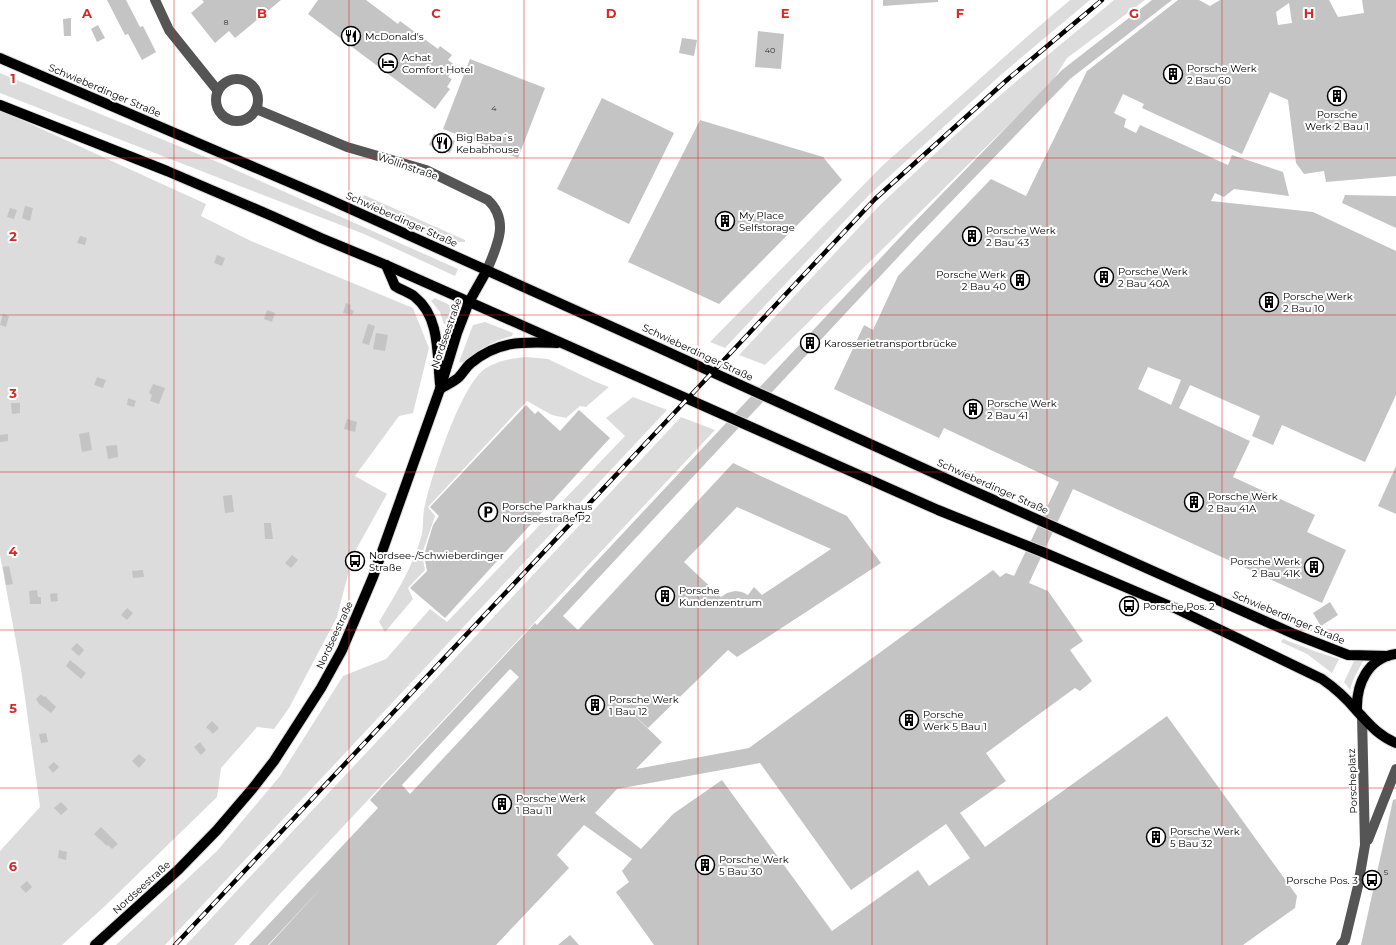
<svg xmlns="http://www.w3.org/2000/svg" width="1396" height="945" viewBox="0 0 1396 945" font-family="Montserrat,sans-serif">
	<rect width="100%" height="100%" fill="#fff"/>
	<!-- green -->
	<g fill="#dcdcdc">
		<polygon points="1070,0 1090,0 1003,73 870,194 725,348 710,342 882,166 1029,35"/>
		<polygon points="1114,0 1145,0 1067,58 1052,82 765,365 739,355 881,204 953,137 1013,84"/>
		<polygon points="0,73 220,163 458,269 455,276 364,234 0,93"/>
		<polygon points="0,110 206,204 201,216 251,241 413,308 429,348 413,413 399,416 355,476 387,494 353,555 337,617 289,708 274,729 257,727 221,768 217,797 106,905 62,945 0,945 0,851 40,807 21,669 0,555"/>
		<polygon points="364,195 465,240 465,242 455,242 442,238 361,202"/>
		<path d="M 435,298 C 451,306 455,304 452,324 L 444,324 L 440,312 L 431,301 Z"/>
		<path d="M 485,322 L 513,333 L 512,336 C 489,343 482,347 464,363 L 459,362 L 473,325 Z"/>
		<path d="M 526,357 L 548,359 L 596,382 L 609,387 L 586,407 L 580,406 L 566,418 L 552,415 L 527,401 L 428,507 L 435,516 L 422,554 L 425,570 L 408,588 L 413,599 L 385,632 L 379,622 C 395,595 412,568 421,538 C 424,528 422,516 425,505 C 432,475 461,384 486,368 C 500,360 510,359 526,357 Z"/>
		<polygon points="633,397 667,410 165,945 116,945 217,851 280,776 343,676 386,659 430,609 447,622 625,436 606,418"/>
		<polygon points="681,417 715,430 278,896 234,945 186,945"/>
		<polygon points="1283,639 1314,651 1339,659 1332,673 1307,654 1281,642"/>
		<polygon points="1354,661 1363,661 1353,680 1350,690 1344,682"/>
	</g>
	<!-- building -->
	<g fill="#c4c4c4" fill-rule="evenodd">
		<polygon points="107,0 126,0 140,27 143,26 156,52 142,60 128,34 125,35"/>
		<polygon points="202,0 281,0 235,38 229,31 215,43 191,13 204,2"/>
		<polygon points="318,0 366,0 398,24 400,21 438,49 440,46 452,55 448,60 456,66 448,77 452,79 447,87 450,89 435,109 308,14"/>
		<polygon points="883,0 938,0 938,2 883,6"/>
		<path d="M 1152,0 L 1172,0 L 1070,79 L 914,240 L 563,616 L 578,630 L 733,463 L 847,516 L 881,563 L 737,657 L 728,650 L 648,728 L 616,698 L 662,742 L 636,769 L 749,748 L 993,570 L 1000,577 L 1006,573 L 1014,576 L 1059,482 L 944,428 L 939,438 L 834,389 L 864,325 L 873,330 L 898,276 L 991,179 L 1026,196 L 1087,71 L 1178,0 L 1199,0 L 1210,6 L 1220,0 L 1329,0 L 1338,17 L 1364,13 L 1362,0 L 1396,0 L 1396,176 L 1326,182 L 1324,171 L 1304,174 L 1296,163 L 1288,100 L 1270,92 L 1242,154 L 1142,108 L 1144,104 L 1123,94 L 1114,113 L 1126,119 L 1124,127 L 1136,133 L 1140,125 L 1228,165 L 1232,155 L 1283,172 L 1289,196 L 1234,189 L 1224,197 L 1215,193 L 1211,201 L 1313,212 L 1396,251 L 1396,395 L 1365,462 L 1282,425 L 1273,445 L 1252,436 L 1260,416 L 1190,385 L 1179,408 L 1250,441 L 1233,477 L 1315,515 L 1307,532 L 1346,550 L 1322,603 L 1073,489 L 1029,583 L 1048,591 L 1083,641 L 1070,650 L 1092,681 L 1080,691 L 1075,688 L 986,753 L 1006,781 L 960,813 L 985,847 L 1167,716 L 1297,896 L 1295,908 L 1243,945 L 654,945 L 616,892 L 629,882 L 622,871 L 632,859 L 584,825 L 557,855 L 569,868 L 496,945 L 269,945 L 324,885 L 268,945 L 249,945 L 378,808 L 370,800 L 535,623 L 537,625 L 905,232 L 1062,70 ZM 1289,3 L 1292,23 L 1278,25 L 1276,12 ZM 1148,367 L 1181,380 L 1171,405 L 1138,389 ZM 737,507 L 831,549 L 762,595 L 754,587 L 748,595 L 742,592 L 735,591 L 727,593 L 721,597 L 684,562 ZM 510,669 L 519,677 L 410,794 L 402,785 ZM 760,763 L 851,890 L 946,824 L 970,858 L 929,886 L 918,870 L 832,931 L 722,780 L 673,814 L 641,849 L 595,813 L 617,789 Z"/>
		<polygon points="71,18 71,36 64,36 63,19"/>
		<polygon points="98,25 105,38 97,42 91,29"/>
		<polygon points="758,31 784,34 781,69 755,67"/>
		<polygon points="682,38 697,40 694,56 679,53"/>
		<polygon points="470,59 545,88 518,158 443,129"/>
		<polygon points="602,98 674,133 629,224 557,189"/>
		<polygon points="700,120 823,157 842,180 719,304 628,262"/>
		<polygon points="434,134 455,141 450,153 429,145"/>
		<polygon points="1345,195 1396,196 1396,228 1342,203"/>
		<polygon points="25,206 33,208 30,221 22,218"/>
		<polygon points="10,208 17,210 14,219 7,217"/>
		<polygon points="80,236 87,238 85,245 77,243"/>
		<polygon points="217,255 225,258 222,266 214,263"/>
		<polygon points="346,303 351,305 350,309 354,311 352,315 343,313"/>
		<polygon points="267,310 275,313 272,322 264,319"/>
		<polygon points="3,314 9,316 6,327 0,325"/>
		<polygon points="368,324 375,326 369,345 362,343"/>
		<polygon points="376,333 388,335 385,351 373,349"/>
		<polygon points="97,377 106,380 103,388 94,385"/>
		<polygon points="153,384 165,388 159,404 150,401 152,395 149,393"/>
		<polygon points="128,398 136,401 134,407 127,405"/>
		<polygon points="11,403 20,403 20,413 12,414"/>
		<polygon points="526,405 535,414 538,411 560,431 579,410 610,438 445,618 410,588 427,571 424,555 433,525 439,516 430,507"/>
		<polygon points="347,419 357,422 355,432 344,429"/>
		<polygon points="89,432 92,450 82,452 79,434"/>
		<polygon points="8,434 8,441 0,442 0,435"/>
		<polygon points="117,445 118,457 108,459 106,446"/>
		<polygon points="1396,466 1396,514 1378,506"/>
		<polygon points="232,495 234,512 225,513 223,496"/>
		<polygon points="264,523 271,523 273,539 265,539"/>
		<polygon points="292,555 298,560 291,568 285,563"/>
		<polygon points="9,566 13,584 6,585 3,567"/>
		<polygon points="143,570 144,577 133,578 132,571"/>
		<polygon points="37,590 38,597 41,597 41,604 30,604 29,591"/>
		<polygon points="57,593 58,601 51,602 50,594"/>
		<polygon points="1330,602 1338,615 1321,626 1313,613"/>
		<polygon points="127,608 133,613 127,620 121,615"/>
		<polygon points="77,643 84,650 79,656 71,649"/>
		<polygon points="70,660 86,673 81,679 66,666"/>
		<polygon points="41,694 44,697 45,696 56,707 51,713 39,704 36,699"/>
		<polygon points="212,721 219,728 213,734 206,727"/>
		<polygon points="46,733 48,742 41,743 39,734"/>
		<polygon points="200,742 206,750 201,755 194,747"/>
		<polygon points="139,754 146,760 139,768 132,761"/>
		<polygon points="54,762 59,767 53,773 48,767"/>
		<polygon points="1396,799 1396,945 1361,945 1393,800"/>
		<polygon points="61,802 68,809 61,815 54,808"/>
		<polygon points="101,827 118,844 112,849 108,845 107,846 94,834"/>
		<polygon points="59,850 67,852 66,860 58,858"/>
		<polygon points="27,881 32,887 26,893 20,887"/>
		<polygon points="570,935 579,945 558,945"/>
	</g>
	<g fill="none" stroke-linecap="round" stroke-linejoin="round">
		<defs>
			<g id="major">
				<polyline points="0,58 326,198 657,347 958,484 1294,634 1348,655 1388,656"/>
				<path d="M 0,105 L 167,171 L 272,216 L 321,238 L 386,265 L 938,510 L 1045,553 L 1177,609 L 1322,679 C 1335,688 1347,699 1357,711 C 1370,725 1378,735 1396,743"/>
				<path d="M 386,265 L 395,286 C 401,290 409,292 415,297 C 440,317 437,354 440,384"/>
				<path d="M 440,389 C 446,385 454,382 459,377 C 463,373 466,367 471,363 C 499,340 523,342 557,343"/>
				<path d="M 1357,710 C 1356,684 1368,658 1396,654"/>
				<polyline points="95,945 178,870 217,830 253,788 274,761 321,688 342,650 373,577 440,389 457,333 469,302 487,270"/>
			</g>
		</defs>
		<!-- major casing -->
		<use href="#major" stroke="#dbdbdb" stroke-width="12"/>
		<!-- minor -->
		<g stroke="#555" stroke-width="10">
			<polyline points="155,0 169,30 218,91"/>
			<circle cx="237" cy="100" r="21"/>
			<path d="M 256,109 L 347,147 L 426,170 L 488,200 C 510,221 497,246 487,270"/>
			<polyline points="1368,840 1396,769"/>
			<polyline points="1341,945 1345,940 1358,886 1365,845 1362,716"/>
		</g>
		<!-- major -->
		<use href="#major" stroke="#000" stroke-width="10"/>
		<defs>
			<polyline id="rail" points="175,945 875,199 1008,79 1102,0"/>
		</defs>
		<!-- rail casing -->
		<use href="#rail" stroke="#000" stroke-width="4.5"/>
		<!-- rail -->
		<use href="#rail" stroke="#fff" stroke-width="3" stroke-dasharray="9" stroke-linecap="butt"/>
	</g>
	<!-- grid -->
	<path fill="none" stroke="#d62828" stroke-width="1" stroke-opacity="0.55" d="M 174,0 L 174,945M 349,0 L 349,945M 524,0 L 524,945M 698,0 L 698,945M 872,0 L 872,945M 1047,0 L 1047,945M 1222,0 L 1222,945M 0,158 L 1396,158M 0,315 L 1396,315M 0,472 L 1396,472M 0,630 L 1396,630M 0,788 L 1396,788"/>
	<!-- icons -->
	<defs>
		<symbol id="restaurant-ring" viewBox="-11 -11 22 22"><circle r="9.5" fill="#fff" stroke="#000" stroke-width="1.5"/><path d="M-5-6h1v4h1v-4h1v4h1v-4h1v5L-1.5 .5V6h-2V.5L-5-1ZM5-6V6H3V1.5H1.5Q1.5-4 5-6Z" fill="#000"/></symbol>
		<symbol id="hotel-ring" viewBox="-11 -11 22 22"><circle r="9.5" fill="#fff" stroke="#000" stroke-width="1.5"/><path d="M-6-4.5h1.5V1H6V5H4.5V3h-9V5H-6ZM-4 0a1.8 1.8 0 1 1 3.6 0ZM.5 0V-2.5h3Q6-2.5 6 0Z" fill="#000"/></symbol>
		<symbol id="building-ring" viewBox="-11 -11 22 22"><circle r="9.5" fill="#fff" stroke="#000" stroke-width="1.5"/><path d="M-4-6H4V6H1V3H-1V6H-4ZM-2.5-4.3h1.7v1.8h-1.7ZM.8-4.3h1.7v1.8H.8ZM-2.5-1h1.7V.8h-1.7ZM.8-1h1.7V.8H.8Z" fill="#000"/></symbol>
		<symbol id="parking-ring" viewBox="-11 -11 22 22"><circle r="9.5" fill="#fff" stroke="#000" stroke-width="1.5"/><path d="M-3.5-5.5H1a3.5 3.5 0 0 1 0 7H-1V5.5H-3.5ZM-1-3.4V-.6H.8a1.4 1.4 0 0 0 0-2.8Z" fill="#000"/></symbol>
		<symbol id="bus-ring" viewBox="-11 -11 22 22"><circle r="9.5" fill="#fff" stroke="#000" stroke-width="1.5"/><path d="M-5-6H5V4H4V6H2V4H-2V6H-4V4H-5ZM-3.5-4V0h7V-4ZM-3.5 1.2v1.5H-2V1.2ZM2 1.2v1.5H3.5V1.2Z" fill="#000"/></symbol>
	</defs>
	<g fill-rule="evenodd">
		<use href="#restaurant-ring" x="340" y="25" width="22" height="22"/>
		<use href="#hotel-ring" x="377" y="52" width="22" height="22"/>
		<use href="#building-ring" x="1162" y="63" width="22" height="22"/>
		<use href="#building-ring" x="1326" y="85" width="22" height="22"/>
		<use href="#restaurant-ring" x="431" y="132" width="22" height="22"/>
		<use href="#building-ring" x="714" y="210" width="22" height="22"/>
		<use href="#building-ring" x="961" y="225" width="22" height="22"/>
		<use href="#building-ring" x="1093" y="266" width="22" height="22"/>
		<use href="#building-ring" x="1009" y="269" width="22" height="22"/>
		<use href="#building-ring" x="1258" y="291" width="22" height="22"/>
		<use href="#building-ring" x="799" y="332" width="22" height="22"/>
		<use href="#building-ring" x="962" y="398" width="22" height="22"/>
		<use href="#building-ring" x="1183" y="491" width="22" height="22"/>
		<use href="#parking-ring" x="477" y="501" width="22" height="22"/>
		<use href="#bus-ring" x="344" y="550" width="22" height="22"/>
		<use href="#building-ring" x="1303" y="556" width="22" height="22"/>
		<use href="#building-ring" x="654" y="585" width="22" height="22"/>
		<use href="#bus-ring" x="1118" y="595" width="22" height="22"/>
		<use href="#building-ring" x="584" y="694" width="22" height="22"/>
		<use href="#building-ring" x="898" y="709" width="22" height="22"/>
		<use href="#building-ring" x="491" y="793" width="22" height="22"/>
		<use href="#building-ring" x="1145" y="826" width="22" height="22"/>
		<use href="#building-ring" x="694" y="854" width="22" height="22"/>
		<use href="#bus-ring" x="1361" y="869" width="22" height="22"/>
	</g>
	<g text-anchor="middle" stroke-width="4" stroke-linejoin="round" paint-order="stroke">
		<!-- number labels -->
		<g font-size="8" fill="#313131">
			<text x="226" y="25">8</text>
			<text x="770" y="53">40</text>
			<text x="494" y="111">4</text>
			<text x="1386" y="875">5</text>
		</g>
		<!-- poi labels -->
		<g font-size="10" fill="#000" stroke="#fff" text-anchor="start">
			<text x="365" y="40">McDonald's</text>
			<text x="402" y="61">Achat<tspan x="402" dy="12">Comfort Hotel</tspan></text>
			<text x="1187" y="72">Porsche Werk<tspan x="1187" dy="12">2 Bau 60</tspan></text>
			<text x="1337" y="118" text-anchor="middle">Porsche<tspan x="1337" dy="12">Werk 2 Bau 1</tspan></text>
			<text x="456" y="141">Big Baba´s<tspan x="456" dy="12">Kebabhouse</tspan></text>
			<text x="739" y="219">My Place<tspan x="739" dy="12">Selfstorage</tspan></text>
			<text x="986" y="234">Porsche Werk<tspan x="986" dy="12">2 Bau 43</tspan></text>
			<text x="1118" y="275">Porsche Werk<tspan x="1118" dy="12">2 Bau 40A</tspan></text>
			<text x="1006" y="278" text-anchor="end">Porsche Werk<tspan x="1006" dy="12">2 Bau 40</tspan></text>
			<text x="1283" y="300">Porsche Werk<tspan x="1283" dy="12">2 Bau 10</tspan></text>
			<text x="824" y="347">Karosserietransportbrücke</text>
			<text x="987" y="407">Porsche Werk<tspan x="987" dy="12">2 Bau 41</tspan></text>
			<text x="1208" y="500">Porsche Werk<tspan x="1208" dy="12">2 Bau 41A</tspan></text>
			<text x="502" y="510">Porsche Parkhaus<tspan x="502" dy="12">Nordseestraße P2</tspan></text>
			<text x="369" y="559">Nordsee-/Schwieberdinger<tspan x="369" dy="12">Straße</tspan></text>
			<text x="1300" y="565" text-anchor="end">Porsche Werk<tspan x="1300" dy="12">2 Bau 41K</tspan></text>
			<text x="679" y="594">Porsche<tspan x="679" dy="12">Kundenzentrum</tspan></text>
			<text x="1143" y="610">Porsche Pos. 2</text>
			<text x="609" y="703">Porsche Werk<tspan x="609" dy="12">1 Bau 12</tspan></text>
			<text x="923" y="718">Porsche<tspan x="923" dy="12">Werk 5 Bau 1</tspan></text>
			<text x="516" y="802">Porsche Werk<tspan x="516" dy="12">1 Bau 11</tspan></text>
			<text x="1170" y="835">Porsche Werk<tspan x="1170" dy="12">5 Bau 32</tspan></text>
			<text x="719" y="863">Porsche Werk<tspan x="719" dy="12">5 Bau 30</tspan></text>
			<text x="1358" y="884" text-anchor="end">Porsche Pos. 3</text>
		</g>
		<!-- street labels -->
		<g font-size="10" fill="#000" stroke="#fff">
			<text transform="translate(105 90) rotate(23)" y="4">Schwieberdinger Straße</text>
			<text transform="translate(408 166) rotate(19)" y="4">Wollinstraße</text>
			<text transform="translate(402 219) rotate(24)" y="4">Schwieberdinger Straße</text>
			<text transform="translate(446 333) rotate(-71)" y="4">Nordseestraße</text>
			<text transform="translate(698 352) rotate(25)" y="4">Schwieberdinger Straße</text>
			<text transform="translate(993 486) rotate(24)" y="4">Schwieberdinger Straße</text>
			<text transform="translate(1289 617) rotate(23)" y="4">Schwieberdinger Straße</text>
			<text transform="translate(334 635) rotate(-65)" y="4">Nordseestraße</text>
			<text transform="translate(1352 781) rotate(-92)" y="4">Porscheplatz</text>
			<text transform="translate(141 887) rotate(-42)" y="4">Nordseestraße</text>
		</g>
	</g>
	<g font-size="13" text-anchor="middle" font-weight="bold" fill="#d62828" stroke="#fff" stroke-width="4" stroke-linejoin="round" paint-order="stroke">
		<text x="87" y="18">A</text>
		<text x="262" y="18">B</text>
		<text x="436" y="18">C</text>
		<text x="611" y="18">D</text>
		<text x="785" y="18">E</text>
		<text x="960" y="18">F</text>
		<text x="1134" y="18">G</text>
		<text x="1309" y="18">H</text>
		<text x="13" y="83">1</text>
		<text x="13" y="241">2</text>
		<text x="13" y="398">3</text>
		<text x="13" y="556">4</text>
		<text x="13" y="713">5</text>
		<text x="13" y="871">6</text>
	</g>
</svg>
